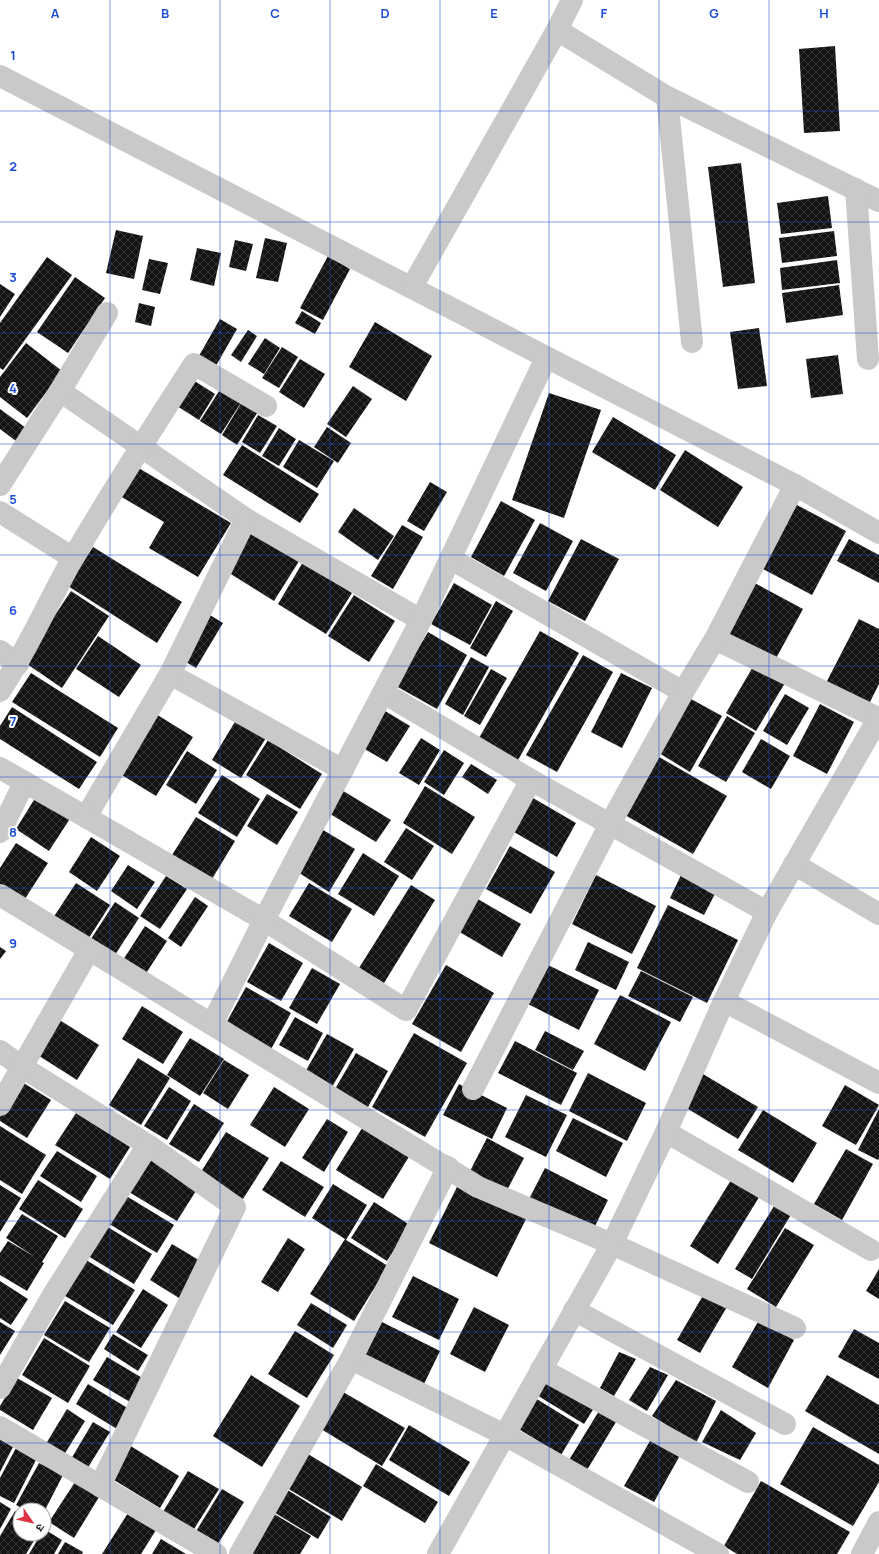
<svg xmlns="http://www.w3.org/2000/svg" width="879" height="1554" viewBox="0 0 879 1554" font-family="Manrope,'Noto Sans Devanagari',sans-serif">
	<defs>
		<pattern id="building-cross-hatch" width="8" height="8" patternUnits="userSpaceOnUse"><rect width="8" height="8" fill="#131313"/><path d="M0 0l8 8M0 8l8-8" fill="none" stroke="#363636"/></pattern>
	</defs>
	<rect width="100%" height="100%" fill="#fff"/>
	<!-- building -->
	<g fill="url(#building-cross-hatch)">
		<polygon points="835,46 840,131 804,133 799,49"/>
		<polygon points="741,163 755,283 723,287 708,167"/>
		<polygon points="828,196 832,228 781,234 777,203"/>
		<polygon points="116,230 143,236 134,279 106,273"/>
		<polygon points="834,231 837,256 782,263 779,238"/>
		<polygon points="265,238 287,243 278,282 256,278"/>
		<polygon points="235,240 253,244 246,271 229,267"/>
		<polygon points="197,248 221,253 214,286 190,280"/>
		<polygon points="328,256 350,269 323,320 300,308"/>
		<polygon points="47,257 72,275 3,370 0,368 0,323"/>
		<polygon points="149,259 168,263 160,294 142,290"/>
		<polygon points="837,260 840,283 782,290 780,268"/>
		<polygon points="75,277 105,298 68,353 37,332"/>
		<polygon points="0,284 15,294 0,317"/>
		<polygon points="839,285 843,315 786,323 782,293"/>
		<polygon points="139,303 155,307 151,326 135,322"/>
		<polygon points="302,311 321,323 315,334 295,323"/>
		<polygon points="220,319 237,329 213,371 196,361"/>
		<polygon points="375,322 432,356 406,401 349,367"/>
		<polygon points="759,328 767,386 738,389 730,332"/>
		<polygon points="248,330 257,336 241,362 231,355"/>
		<polygon points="265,338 280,348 264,374 248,364"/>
		<polygon points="26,343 62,371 27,418 0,397 0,377"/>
		<polygon points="282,347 298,357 279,388 262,378"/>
		<polygon points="838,355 843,394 811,398 806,359"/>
		<polygon points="300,359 325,374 304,408 279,392"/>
		<polygon points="193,380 215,394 199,420 177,406"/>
		<polygon points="353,386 372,399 346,437 327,424"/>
		<polygon points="221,388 242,401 221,434 200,421"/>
		<polygon points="549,393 601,410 564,518 512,500"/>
		<polygon points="243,400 259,410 237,445 222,435"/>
		<polygon points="0,409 26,428 16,441 0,429"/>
		<polygon points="258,415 277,426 260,453 242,442"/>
		<polygon points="613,417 676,455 655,490 592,452"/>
		<polygon points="327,427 351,443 338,463 314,447"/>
		<polygon points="279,428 296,439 279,466 262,456"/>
		<polygon points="299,440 334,461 317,488 283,467"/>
		<polygon points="242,445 319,494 300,523 223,475"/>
		<polygon points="685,450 743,487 718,527 660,490"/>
		<polygon points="137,467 231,523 198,577 149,548 164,522 120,496"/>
		<polygon points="430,482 447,492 424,531 407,521"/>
		<polygon points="501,501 535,520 504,576 471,557"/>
		<polygon points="795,504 846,531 812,595 761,568"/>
		<polygon points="354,508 394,536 378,560 338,532"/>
		<polygon points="540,523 573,541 546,591 513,573"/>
		<polygon points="402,525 423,537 393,589 371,576"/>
		<polygon points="253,528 301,558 274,601 226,571"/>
		<polygon points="581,539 619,559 585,621 548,601"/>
		<polygon points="849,539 879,555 879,583 837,561"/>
		<polygon points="93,547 182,602 157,643 68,586"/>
		<polygon points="303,562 352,593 326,634 278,604"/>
		<polygon points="749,580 803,609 774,662 720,633"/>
		<polygon points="454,583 492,605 470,645 431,624"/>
		<polygon points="71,591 109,616 62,688 24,662"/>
		<polygon points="354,595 395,621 369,662 328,636"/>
		<polygon points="496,601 513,611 486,657 470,648"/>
		<polygon points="205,612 223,623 196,668 181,659"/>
		<polygon points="859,619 879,629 879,684 869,704 826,683"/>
		<polygon points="540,631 579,653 518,760 479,738"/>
		<polygon points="428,632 467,655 437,709 396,686"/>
		<polygon points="98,636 141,665 119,697 76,669"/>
		<polygon points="583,655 613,672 557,772 526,755"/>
		<polygon points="471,657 489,667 463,715 445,704"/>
		<polygon points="754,665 785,683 756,731 726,713"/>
		<polygon points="491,669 507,678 480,725 464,716"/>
		<polygon points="31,673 118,728 100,757 12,702"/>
		<polygon points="621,673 652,688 622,748 591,732"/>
		<polygon points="785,694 809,708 787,745 763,731"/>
		<polygon points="691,699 722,716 690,772 659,753"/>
		<polygon points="820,704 854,722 827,774 793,756"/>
		<polygon points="12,707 97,762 79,789 0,739 0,726"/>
		<polygon points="151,711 193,737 156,796 117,772"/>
		<polygon points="385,711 410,726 387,762 363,748"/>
		<polygon points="727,716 755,733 726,782 698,766"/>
		<polygon points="236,720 266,738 241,778 212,760"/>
		<polygon points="421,738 440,750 419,785 399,773"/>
		<polygon points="761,739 790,756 771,789 742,772"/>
		<polygon points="268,740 322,774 300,809 246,775"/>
		<polygon points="444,750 464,763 444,795 424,782"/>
		<polygon points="187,751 217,770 196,804 166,785"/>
		<polygon points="659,757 727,796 693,854 625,815"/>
		<polygon points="471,764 497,780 488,794 462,777"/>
		<polygon points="222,775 260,799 237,837 198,813"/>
		<polygon points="425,786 475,817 452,854 403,823"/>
		<polygon points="340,789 391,820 376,842 327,812"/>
		<polygon points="267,794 298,812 277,845 247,826"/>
		<polygon points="37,795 71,817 49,851 16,829"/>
		<polygon points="533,798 576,823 557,857 514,832"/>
		<polygon points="196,817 235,841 212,879 172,855"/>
		<polygon points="318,827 355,849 329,892 293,869"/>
		<polygon points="406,828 434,846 412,880 384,862"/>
		<polygon points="91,837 120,856 97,891 69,872"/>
		<polygon points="16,843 48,863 23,902 0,887 0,868"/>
		<polygon points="510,846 555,872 531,914 486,889"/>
		<polygon points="363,853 399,876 374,916 338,894"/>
		<polygon points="128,865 155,882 137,909 111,891"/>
		<polygon points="682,873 717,890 704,915 670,898"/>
		<polygon points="596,875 656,906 632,954 572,924"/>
		<polygon points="166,876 187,889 160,929 140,916"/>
		<polygon points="76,883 110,905 87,941 53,918"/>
		<polygon points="309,883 352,909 332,942 289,916"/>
		<polygon points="411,885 435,900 384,983 359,968"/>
		<polygon points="195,897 208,906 181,947 168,938"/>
		<polygon points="476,898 521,924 502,957 458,931"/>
		<polygon points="115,902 139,918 113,958 89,942"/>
		<polygon points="668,905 738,940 707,1003 637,968"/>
		<polygon points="145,926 167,941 143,978 121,963"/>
		<polygon points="588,942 629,962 616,990 575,970"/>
		<polygon points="269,943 303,963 281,1001 247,982"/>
		<polygon points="0,947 6,951 0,959"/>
		<polygon points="446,965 494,993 461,1052 412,1024"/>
		<polygon points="548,965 599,990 579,1030 528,1004"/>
		<polygon points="312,968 340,984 317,1024 289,1008"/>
		<polygon points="641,971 693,997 680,1022 628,996"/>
		<polygon points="246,987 291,1013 270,1051 225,1025"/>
		<polygon points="620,995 671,1022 645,1071 594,1044"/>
		<polygon points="142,1006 183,1032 163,1064 122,1039"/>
		<polygon points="295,1017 323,1033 308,1061 279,1045"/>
		<polygon points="58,1019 99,1045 77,1080 36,1054"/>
		<polygon points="545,1031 584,1051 573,1070 535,1050"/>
		<polygon points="414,1033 467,1063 425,1137 372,1107"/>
		<polygon points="327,1034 354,1049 332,1087 305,1072"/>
		<polygon points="190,1038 224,1059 200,1096 167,1075"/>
		<polygon points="515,1041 577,1073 561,1105 498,1073"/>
		<polygon points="356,1053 388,1071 368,1107 335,1089"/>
		<polygon points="138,1058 170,1078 141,1125 109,1105"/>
		<polygon points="224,1060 249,1075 228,1109 203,1093"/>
		<polygon points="588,1073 646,1103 627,1141 569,1111"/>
		<polygon points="703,1074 758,1107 738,1139 683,1106"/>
		<polygon points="22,1082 51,1100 27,1138 0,1121 0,1117"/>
		<polygon points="459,1084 507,1108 492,1139 443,1115"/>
		<polygon points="845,1085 879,1105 856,1145 822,1126"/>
		<polygon points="169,1087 191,1101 167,1140 144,1126"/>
		<polygon points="274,1087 309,1109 285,1147 250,1125"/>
		<polygon points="526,1095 567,1115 546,1157 505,1137"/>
		<polygon points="194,1104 224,1123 199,1162 169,1144"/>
		<polygon points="879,1109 879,1158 878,1160 858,1150"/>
		<polygon points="763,1110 817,1143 793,1183 738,1150"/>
		<polygon points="76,1113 130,1147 110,1179 55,1145"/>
		<polygon points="573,1118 623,1143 606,1177 556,1151"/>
		<polygon points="327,1119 348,1132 324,1172 302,1158"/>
		<polygon points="364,1125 410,1155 383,1199 336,1170"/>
		<polygon points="0,1126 46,1155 22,1194 0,1180"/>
		<polygon points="226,1132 269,1158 243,1199 201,1172"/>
		<polygon points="487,1138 524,1158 505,1194 468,1175"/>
		<polygon points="846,1149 873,1164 842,1220 814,1204"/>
		<polygon points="57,1151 97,1176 81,1202 40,1176"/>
		<polygon points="145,1154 199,1186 177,1221 124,1189"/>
		<polygon points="281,1161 324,1187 305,1217 262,1190"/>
		<polygon points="545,1168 608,1200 592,1232 528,1201"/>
		<polygon points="733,1177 761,1194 718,1264 690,1246"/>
		<polygon points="38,1180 83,1209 65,1238 19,1209"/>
		<polygon points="333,1184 367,1205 346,1240 388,1266 354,1321 310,1294 345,1239 312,1218"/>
		<polygon points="0,1185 21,1198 0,1232"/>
		<polygon points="458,1185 526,1219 497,1277 429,1243"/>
		<polygon points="123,1194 174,1225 157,1253 106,1222"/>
		<polygon points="374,1202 410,1225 387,1261 351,1238"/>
		<polygon points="776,1203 792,1213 752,1279 735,1269"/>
		<polygon points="22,1214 58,1236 42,1262 44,1263 27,1291 0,1275 0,1253 8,1241 35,1257 6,1238"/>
		<polygon points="106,1226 152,1254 134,1284 88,1256"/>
		<polygon points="785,1228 814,1245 776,1307 747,1289"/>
		<polygon points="288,1238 305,1249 278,1292 261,1282"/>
		<polygon points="172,1244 202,1262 179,1298 150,1280"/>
		<polygon points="78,1255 135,1290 113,1325 57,1291"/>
		<polygon points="879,1269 879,1299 866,1291"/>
		<polygon points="413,1276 459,1299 439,1340 392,1317"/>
		<polygon points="0,1281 28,1299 11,1325 0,1318"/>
		<polygon points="143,1289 168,1305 141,1348 116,1332"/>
		<polygon points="705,1292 728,1305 700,1353 677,1340"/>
		<polygon points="65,1301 110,1328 89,1362 44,1335"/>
		<polygon points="311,1303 347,1325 333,1348 297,1325"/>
		<polygon points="474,1307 509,1325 485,1372 450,1354"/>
		<polygon points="759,1320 794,1340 768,1388 732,1367"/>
		<polygon points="0,1322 15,1331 0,1355"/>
		<polygon points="382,1322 440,1351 421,1390 363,1360"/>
		<polygon points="854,1329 879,1343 879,1379 838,1357"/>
		<polygon points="295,1331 334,1355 307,1398 268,1374"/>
		<polygon points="113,1334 148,1355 138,1371 104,1349"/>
		<polygon points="44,1338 90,1366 68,1403 22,1375"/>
		<polygon points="619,1352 636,1359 614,1396 600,1388"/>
		<polygon points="107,1357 149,1382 135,1405 93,1380"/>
		<polygon points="650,1367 668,1375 647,1411 629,1400"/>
		<polygon points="251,1375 300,1406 262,1467 213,1436"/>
		<polygon points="827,1375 879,1405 879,1454 805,1411"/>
		<polygon points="17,1378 52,1398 33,1430 0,1410 0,1406"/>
		<polygon points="544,1379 594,1408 584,1424 535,1394"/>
		<polygon points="676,1380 716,1401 696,1443 652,1416"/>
		<polygon points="88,1384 134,1412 122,1432 76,1404"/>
		<polygon points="343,1392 405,1428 382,1466 321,1429"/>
		<polygon points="535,1398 579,1425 561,1455 517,1428"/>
		<polygon points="602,1406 619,1417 587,1470 569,1460"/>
		<polygon points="67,1409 85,1421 62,1458 44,1447"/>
		<polygon points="721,1410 756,1433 740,1460 702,1442"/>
		<polygon points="93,1422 110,1432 87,1469 71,1459"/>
		<polygon points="409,1425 470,1462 449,1496 389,1460"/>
		<polygon points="813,1427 879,1465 879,1482 853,1526 780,1484"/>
		<polygon points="654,1434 683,1450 654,1502 624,1486"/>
		<polygon points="0,1437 14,1445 0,1472"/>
		<polygon points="129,1445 179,1476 160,1508 109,1477"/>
		<polygon points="16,1448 37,1458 14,1503 0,1496 0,1478"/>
		<polygon points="308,1454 362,1487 342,1521 287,1488"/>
		<polygon points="39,1463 63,1475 45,1510 25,1510 16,1505"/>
		<polygon points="376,1464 438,1502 425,1523 363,1486"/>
		<polygon points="188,1471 219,1489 191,1534 161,1515"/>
		<polygon points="761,1481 850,1532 837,1554 737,1554 724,1546"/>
		<polygon points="75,1482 99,1497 74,1538 49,1522"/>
		<polygon points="222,1489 244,1502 216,1547 195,1533"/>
		<polygon points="286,1489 331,1517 318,1539 272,1511"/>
		<polygon points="0,1502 11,1509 0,1529"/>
		<polygon points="15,1511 20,1514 20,1534 38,1534 26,1554 0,1554 0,1536"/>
		<polygon points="271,1512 311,1536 300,1554 254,1554 248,1550"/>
		<polygon points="128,1513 156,1530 141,1554 102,1554"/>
		<polygon points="44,1529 62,1540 54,1554 29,1554 41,1534 44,1534"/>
		<polygon points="161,1539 186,1554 152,1554"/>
		<polygon points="65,1542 83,1552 82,1554 58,1554"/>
	</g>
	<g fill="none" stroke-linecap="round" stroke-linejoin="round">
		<!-- minor -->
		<g stroke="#c9c9c9" stroke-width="22">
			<polyline points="557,30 667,97 879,201"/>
			<polyline points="0,76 795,485 879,533"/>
			<polyline points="667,97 692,342"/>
			<polyline points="856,189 868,359"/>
			<polyline points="412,287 557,30 572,0"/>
			<polyline points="60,391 246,519 421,620"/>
			<polyline points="0,485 60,391 107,313"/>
			<polyline points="0,512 73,558"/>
			<polyline points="451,559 683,692"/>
			<polyline points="715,639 878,718"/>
			<polyline points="0,651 18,664"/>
			<polyline points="170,674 343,770"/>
			<path d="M 0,691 C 28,649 48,602 73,558 C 111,492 153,428 194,364 L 266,406"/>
			<polyline points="384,693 531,780 767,912"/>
			<polyline points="0,768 86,817 170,674 246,519"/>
			<polyline points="86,817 264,920 406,1010 531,780"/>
			<polyline points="0,832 24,783"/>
			<polyline points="794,864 879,914"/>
			<polyline points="0,895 478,1187 612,1244 795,1328"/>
			<polyline points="724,1001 879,1083"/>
			<polyline points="212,1024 264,920 421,620 546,358"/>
			<polyline points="0,1051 22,1067 148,1145 235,1207 100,1486"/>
			<polyline points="473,1089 610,824 683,692 715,639 795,485"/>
			<polyline points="0,1105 89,950"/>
			<polyline points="666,1132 871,1250"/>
			<polyline points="574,1310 785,1424"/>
			<polyline points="351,1359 505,1435 718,1554"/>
			<polyline points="541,1369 748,1482"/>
			<polyline points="0,1388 53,1295 148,1145"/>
			<polyline points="0,1427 216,1554"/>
			<polyline points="240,1554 351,1359 448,1167"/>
			<polyline points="438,1554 612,1244 666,1132 724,1001 767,912 879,717"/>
			<polyline points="862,1554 879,1522"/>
		</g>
	</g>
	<!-- grid -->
	<path fill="none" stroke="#1d4ed8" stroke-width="1" stroke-opacity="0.55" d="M 110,0 L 110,1554M 220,0 L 220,1554M 330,0 L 330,1554M 440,0 L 440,1554M 549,0 L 549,1554M 659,0 L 659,1554M 769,0 L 769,1554M 0,111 L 879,111M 0,222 L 879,222M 0,333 L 879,333M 0,444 L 879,444M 0,555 L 879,555M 0,666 L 879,666M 0,777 L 879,777M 0,888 L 879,888M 0,999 L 879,999M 0,1110 L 879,1110M 0,1221 L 879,1221M 0,1332 L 879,1332M 0,1443 L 879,1443"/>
	<g font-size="13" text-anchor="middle" font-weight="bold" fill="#1d4ed8" stroke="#fff" stroke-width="4" stroke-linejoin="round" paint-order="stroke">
		<text x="55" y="18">A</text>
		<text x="165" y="18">B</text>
		<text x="275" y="18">C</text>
		<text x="385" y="18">D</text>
		<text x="494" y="18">E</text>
		<text x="604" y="18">F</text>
		<text x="714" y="18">G</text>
		<text x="824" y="18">H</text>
		<text x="13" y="60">1</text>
		<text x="13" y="171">2</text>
		<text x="13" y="282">3</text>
		<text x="13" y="393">4</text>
		<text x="13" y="504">5</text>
		<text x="13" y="615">6</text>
		<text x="13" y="726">7</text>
		<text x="13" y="837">8</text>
		<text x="13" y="948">9</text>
	</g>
	<!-- north arrow -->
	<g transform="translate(32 1522) rotate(124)"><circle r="19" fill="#ffffff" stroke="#ababab"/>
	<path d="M0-3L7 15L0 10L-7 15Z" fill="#de3343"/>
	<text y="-6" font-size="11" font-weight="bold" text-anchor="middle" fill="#2c2c2c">उ</text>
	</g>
</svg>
